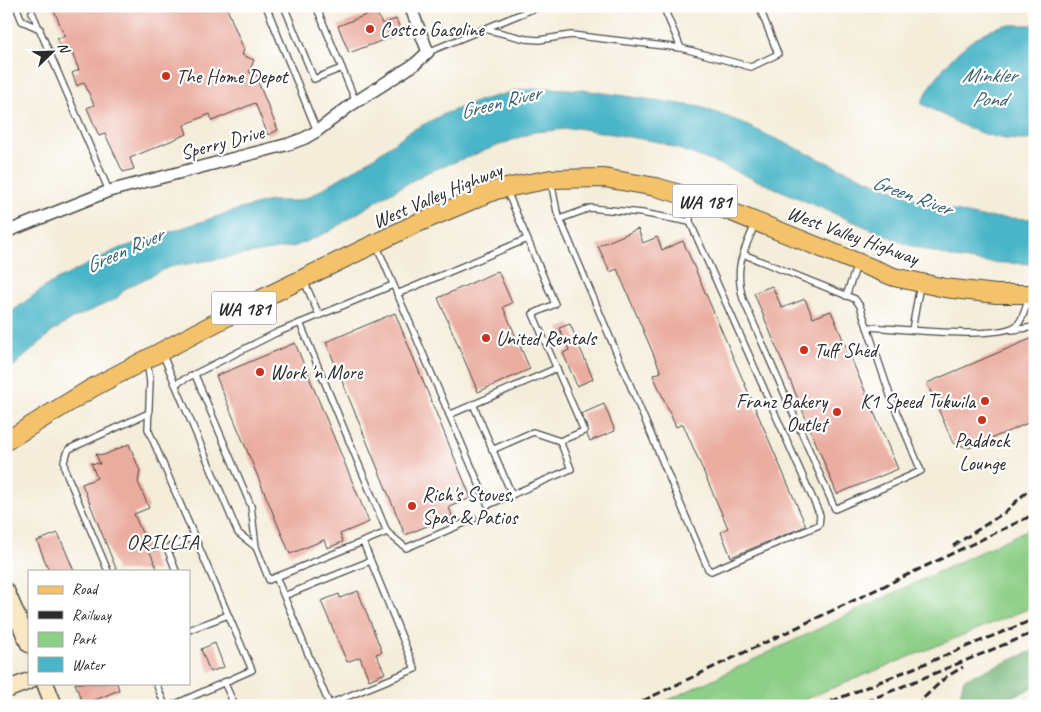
<svg xmlns="http://www.w3.org/2000/svg" width="1041" height="712" viewBox="0 0 1041 712" font-family="Caveat,sans-serif">
	<rect width="100%" height="100%" fill="#fff"/>
	<filter id="ink" filterUnits="userSpaceOnUse"><feTurbulence type="fractalNoise" baseFrequency=".02" numOctaves="2"/><feDisplacementMap in="SourceGraphic" scale="10" xChannelSelector="R" yChannelSelector="G"/><feConvolveMatrix kernelMatrix="1 2 1 2 8 2 1 2 1" color-interpolation-filters="sRGB"/></filter>
	<filter id="wash" filterUnits="userSpaceOnUse"><feTurbulence type="fractalNoise" baseFrequency=".0096" numOctaves="4" result="noise"/><feDisplacementMap in="SourceGraphic" scale="20" xChannelSelector="R" yChannelSelector="G"/><feGaussianBlur stdDeviation="1.12" result="paint"/><feColorMatrix in="noise" values="0 0 0 0 0 0 0 0 0 0 0 0 0 0 0 0 0 1.4 0 .05"/><feComposite in="paint" operator="in"/></filter>
	<g filter="url(#wash)">
		<rect width="100%" height="100%" fill="#f4edda"/>
		<!-- green -->
		<polygon fill="#8dcf87" stroke="#5c7d59" points="1035,526 1035,606 788,706 656,706"/>
		<!-- forest -->
		<polygon fill="#72b274" stroke="#4e6e50" points="1035,650 1035,687 990,706 957,706 964,679"/>
		<!-- water -->
		<g fill="#4ab5c8" stroke="#3a707a">
			<path d="M 1004,25 L 1035,25 L 1035,139 C 992,145 957,123 921,103 C 939,69 966,36 1004,25 Z"/>
			<polygon points="547,88 583,90 701,107 735,120 837,167 928,204 980,217 1035,219 1035,264 981,262 955,258 908,245 714,162 659,142 577,128 534,132 428,172 383,197 330,231 296,246 169,267 126,288 116,299 72,319 52,332 6,373 6,316 49,284 118,249 237,210 270,201 296,201 309,197 370,160 409,132 444,114 481,100 520,90"/>
		</g>
		<g id="blocks">
			<!-- building -->
			<g fill="#eaac9f">
				<polygon points="52,6 226,6 244,50 242,55 254,60 249,72 260,77 258,82 278,130 268,135 255,103 212,121 210,114 184,125 187,134 130,158 134,169 123,172 105,134 99,136 87,108 94,105 84,82 77,86 72,73 79,70 70,48 63,52 57,39 65,36"/>
				<polygon points="376,11 382,24 396,19 402,33 349,53 338,26"/>
				<polygon points="638,229 643,243 657,237 662,250 683,241 806,526 731,557 721,532 728,528 683,424 676,427 653,375 661,372 617,269 610,272 598,246"/>
				<polygon points="498,271 512,303 503,307 530,369 478,392 438,298"/>
				<polygon points="772,286 782,308 805,299 813,318 831,311 898,469 837,494 754,293"/>
				<polygon points="395,313 471,498 449,507 452,516 405,535 326,342"/>
				<polygon points="570,324 593,379 577,386 563,353 569,350 559,328"/>
				<polygon points="1035,337 1035,420 969,448 953,443 927,383"/>
				<polygon points="295,343 369,522 340,534 343,542 327,548 324,540 290,554 216,376"/>
				<polygon points="604,404 615,431 590,441 587,435 588,429 581,414"/>
				<polygon points="129,444 140,471 138,482 149,508 134,514 158,571 117,571 82,484 97,478 91,463 100,464 96,454 104,455"/>
				<polygon points="58,533 74,571 49,571 37,541"/>
				<polygon points="358,591 382,652 376,654 385,673 369,680 360,657 347,662 321,601 339,594 340,598"/>
				<polygon points="215,643 224,667 210,672 201,649"/>
				<polygon points="75,683 117,683 119,690 83,705"/>
			</g>
		</g>
	</g>
	<g filter="url(#ink)">
		<use href="#blocks" fill-opacity="0" stroke="#494845" stroke-width="1"/>
		<g fill="none" stroke-linecap="round" stroke-linejoin="round">
			<defs>
				<g id="lane">
					<polyline points="16,6 22,21 40,29"/>
					<polyline points="266,6 317,131"/>
					<polyline points="284,6 314,79 342,68"/>
					<polyline points="316,6 356,102"/>
					<polyline points="663,6 681,48"/>
					<polyline points="32,12 109,191"/>
					<polyline points="485,29 526,39 539,40 571,35 681,48 751,67 778,54 759,6"/>
					<polyline points="428,52 540,6"/>
					<polyline points="551,181 557,212 708,569 711,571 819,525 820,515 690,222 690,216 697,201"/>
					<polyline points="560,219 590,208 642,213 690,222"/>
					<polyline points="376,244 488,505 571,469 560,441 584,431 533,314 555,304 506,189"/>
					<path d="M 743,254 L 855,299 L 860,306 L 892,401 L 921,471 L 835,509 L 743,299 C 734,265 743,255 755,224"/>
					<polyline points="304,281 319,315"/>
					<polyline points="397,294 527,239"/>
					<polyline points="846,296 857,265"/>
					<path d="M 867,327 C 895,328 998,341 1017,325 C 1024,319 1026,305 1029,297"/>
					<polyline points="912,330 920,285"/>
					<polyline points="1012,330 1035,327"/>
					<polyline points="162,353 238,533 256,547 251,506 195,375"/>
					<polyline points="147,361 150,382 148,429 252,670 171,706"/>
					<polyline points="175,384 276,333 393,285"/>
					<polyline points="473,404 512,495"/>
					<polyline points="449,415 557,368"/>
					<polyline points="492,450 533,432 560,441"/>
					<polyline points="387,532 406,548 474,519"/>
					<polyline points="256,547 269,580 387,532 300,323"/>
					<polyline points="108,571 65,470 64,461 69,449 149,413"/>
					<polyline points="176,571 167,548 194,537"/>
					<polyline points="276,577 329,704 415,669 363,542"/>
					<polyline points="284,596 370,561"/>
					<polyline points="189,630 228,615"/>
					<polyline points="224,682 235,706"/>
					<polyline points="156,683 165,706"/>
				</g>
				<polyline id="street" points="6,232 109,191 289,144 305,138 317,131 351,105 415,64 428,52 410,6"/>
				<g id="secondary">
					<polyline points="6,591 29,644"/>
					<polyline points="45,683 54,706"/>
					<polyline points="6,690 29,681"/>
				</g>
				<polyline id="primary" points="6,441 92,388 257,301 413,225 496,190 551,179 604,178 656,187 704,201 894,277 945,288 996,294 1035,294"/>
			</defs>
			<!-- lane casing -->
			<use href="#lane" stroke="#494845" stroke-width="8"/>
			<!-- street casing -->
			<use href="#street" stroke="#494845" stroke-width="14"/>
			<!-- secondary casing -->
			<use href="#secondary" stroke="#494845" stroke-width="19"/>
			<!-- primary casing -->
			<use href="#primary" stroke="#494845" stroke-width="20"/>
			<!-- lane -->
			<use href="#lane" stroke="#fff" stroke-width="5.5"/>
			<!-- street -->
			<use href="#street" stroke="#fff" stroke-width="11"/>
			<!-- secondary -->
			<use href="#secondary" stroke="#fae7c3" stroke-width="16"/>
			<!-- primary -->
			<use href="#primary" stroke="#f3c26a" stroke-width="18"/>
			<!-- rail -->
			<g stroke="#2b2b2b" stroke-width="3" stroke-dasharray="8 4" stroke-linecap="butt">
				<polyline points="953,546 1005,512 1035,484"/>
				<polyline points="632,706 1035,514"/>
				<polyline points="820,706 1035,619"/>
				<polyline points="855,706 1035,632"/>
				<polyline points="915,706 946,677 963,667"/>
			</g>
		</g>
	</g>
	<!-- markers -->
	<g fill="#c8321e" stroke="#fff" stroke-width="2">
		<circle cx="370" cy="29" r="5"/>
		<circle cx="166" cy="76" r="5"/>
		<circle cx="486" cy="338" r="5"/>
		<circle cx="804" cy="350" r="5"/>
		<circle cx="260" cy="372" r="5"/>
		<circle cx="985" cy="401" r="5"/>
		<circle cx="837" cy="412" r="5"/>
		<circle cx="982" cy="420" r="5"/>
		<circle cx="412" cy="506" r="5"/>
	</g>
	<g text-anchor="middle" stroke-width="4.5" stroke-linejoin="round" paint-order="stroke">
		<!-- shield labels -->
		<g fill="#fff" stroke="#6b6b6b" stroke-width="1">
			<rect x="672.5" y="184.5" width="65" height="33" rx="4"/>
			<rect x="211.5" y="291.5" width="65" height="33" rx="4"/>
		</g>
		<g font-size="19" font-weight="bold" fill="#2b2b2b">
			<text x="705" y="208">WA 181</text>
			<text x="244" y="315">WA 181</text>
		</g>
		<!-- poi labels -->
		<g font-size="20" fill="#2b2b2b" stroke="#fff" text-anchor="start">
			<text x="380" y="36">Costco Gasoline</text>
			<text x="176" y="83">The Home Depot</text>
			<text x="496" y="345">United Rentals</text>
			<text x="814" y="357">Tuff Shed</text>
			<text x="270" y="379">Work 'n More</text>
			<text x="827" y="408" text-anchor="end">Franz Bakery<tspan x="827" dy="23">Outlet</tspan></text>
			<text x="975" y="408" text-anchor="end">K1 Speed Tukwila</text>
			<text x="982" y="447" text-anchor="middle">Paddock<tspan x="982" dy="23">Lounge</tspan></text>
			<text x="422" y="501">Rich's Stoves,<tspan x="422" dy="23">Spas &amp; Patios</tspan></text>
		</g>
		<!-- street labels -->
		<g font-size="20" fill="#2b2b2b" stroke="#fff">
			<text transform="translate(222 142) rotate(-15)" y="7">Sperry Drive</text>
			<text transform="translate(437 195) rotate(-23)" y="7">West Valley Highway</text>
			<text transform="translate(853 235) rotate(20)" y="7">West Valley Highway</text>
		</g>
		<!-- water labels -->
		<g font-size="21" font-style="italic" fill="#37626a" stroke="#fff">
			<text x="989" y="82">Minkler<tspan x="989" dy="24">Pond</tspan></text>
			<text transform="translate(500 102) rotate(-14)" y="7">Green River</text>
			<text transform="translate(912 195) rotate(20)" y="7">Green River</text>
			<text transform="translate(124 250) rotate(-24)" y="7">Green River</text>
		</g>
		<!-- neighbourhood labels -->
		<g font-size="21" letter-spacing="1" fill="#2b2b2b" stroke="#fff">
			<text x="163" y="549">ORILLIA</text>
		</g>
	</g>
	<!-- margin -->
	<rect width="1041" height="712" fill="none" stroke="#fff" stroke-width="25"/>
	<!-- legend -->
	<rect x="28" y="570" width="162" height="115" fill="#ffffff" stroke="#aaaaaa"/>
	<rect x="38" y="586" width="25" height="8" fill="#f3c26a" stroke="#aaaaaa"/>
	<text x="72" y="594" font-size="15" fill="#2b2b2b">Road</text>
	<rect x="38" y="611" width="25" height="8" fill="#2b2b2b" stroke="#aaaaaa"/>
	<text x="72" y="620" font-size="15" fill="#2b2b2b">Railway</text>
	<rect x="38" y="632" width="25" height="15" fill="#8dcf87" stroke="#aaaaaa"/>
	<text x="72" y="644" font-size="15" fill="#2b2b2b">Park</text>
	<rect x="38" y="657" width="25" height="15" fill="#4ab5c8" stroke="#aaaaaa"/>
	<text x="72" y="670" font-size="15" fill="#2b2b2b">Water</text>
	<!-- north arrow -->
	<g transform="translate(52 52) rotate(67)" stroke="#ffffff" stroke-width="4" paint-order="stroke">
	<path d="M0-4L9 19L0 12L-9 19Z" fill="#2b2b2b"/>
	<text y="-8" font-size="14" font-weight="bold" text-anchor="middle" fill="#2b2b2b">N</text>
	</g>
</svg>
